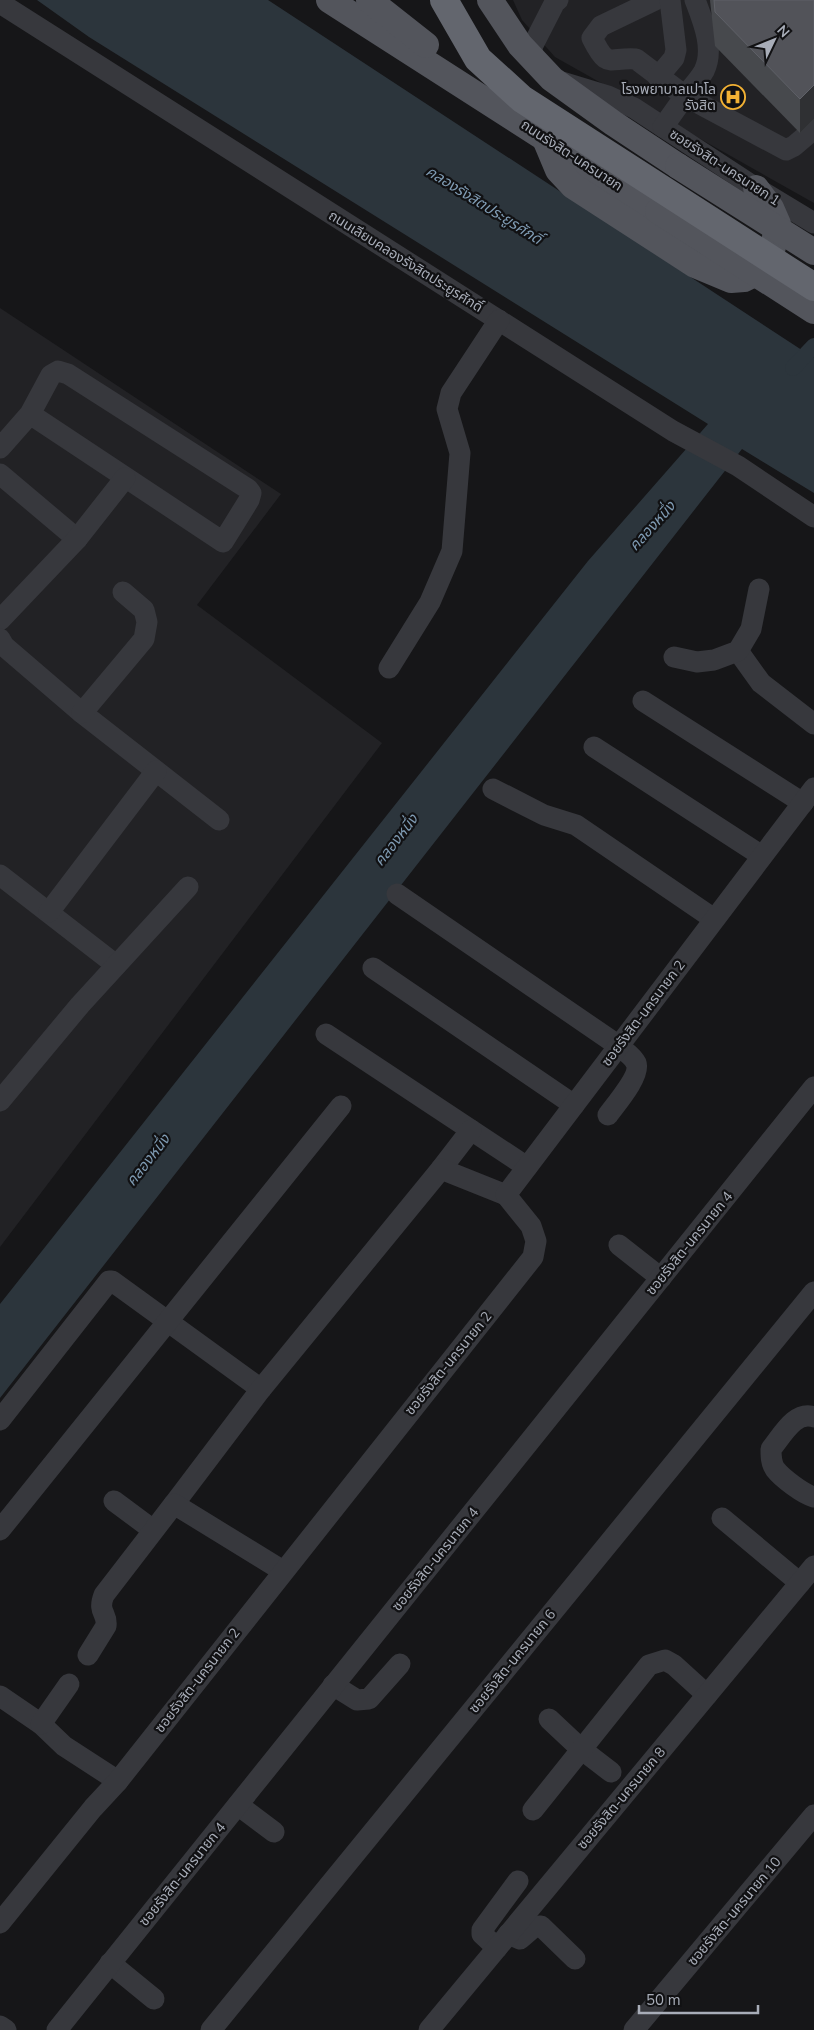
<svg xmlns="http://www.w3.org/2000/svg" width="814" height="2030" viewBox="0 0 814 2030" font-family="'Nunito Sans','Noto Sans Thai',sans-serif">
	<rect width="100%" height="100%" fill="#161618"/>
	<!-- built -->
	<g fill="#222225">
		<polygon points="513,0 814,0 814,203 555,57 522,20"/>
		<polygon points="0,308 281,494 197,605 382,743 0,1247"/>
	</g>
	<!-- water -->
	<polygon fill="#2c353c" points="37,0 268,0 814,358 814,493 742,449 0,1398 0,1304 588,561 708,424 89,37"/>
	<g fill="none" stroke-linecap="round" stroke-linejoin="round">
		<!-- canal -->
		<polyline stroke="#2c353c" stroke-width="16" points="793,368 814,346"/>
		<!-- minor -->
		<g stroke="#37383d" stroke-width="21">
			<path d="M 655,0 L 601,26 L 592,38 C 608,70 608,57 636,59 L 685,96 C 691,88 699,80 704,71 C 715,49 703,21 695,0"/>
			<polyline points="0,3 673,431 738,466 814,517"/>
			<polyline points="533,58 532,47 555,2 558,0"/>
			<polyline points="658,77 674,58 676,50 670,0"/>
			<polyline points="562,82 608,96 634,108 756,188 814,223"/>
			<polyline points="663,127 685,96 786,150 794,146 814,129"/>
			<polyline points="0,448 30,414 223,542 249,500 251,493 248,489 68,374 58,371 51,375 30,414"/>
			<polyline points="0,474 77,539"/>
			<polyline points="0,620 77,539 125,478"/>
			<polyline points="0,639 4,646 82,713 219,820"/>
			<polyline points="738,651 761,683 814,724"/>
			<polyline points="674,657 697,662 714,660 738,651 751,629 759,589"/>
			<polyline points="389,668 430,602 452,551 460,453 447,409 451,393 499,320"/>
			<polyline points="643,701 803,803"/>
			<polyline points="82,713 144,639 147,622 144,610 123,592"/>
			<polyline points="594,747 762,856"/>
			<polyline points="493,789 544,815 576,825 714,919"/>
			<polyline points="0,875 116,965"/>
			<path d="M 397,894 L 619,1046 C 624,1051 633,1056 636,1063 C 641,1075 616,1104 608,1115"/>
			<polyline points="49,912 156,771"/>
			<polyline points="373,968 574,1105"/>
			<polyline points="326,1034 527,1167"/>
			<polyline points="0,1101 80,1005 188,887"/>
			<polyline points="441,1169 471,1130"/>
			<polyline points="619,1245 661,1278"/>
			<path d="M 814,1417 C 795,1410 782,1436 771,1449 C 771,1456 771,1463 775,1469 C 782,1478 803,1494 814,1497"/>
			<polyline points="0,1420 109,1281 112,1281 261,1389"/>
			<polyline points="114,1501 153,1530"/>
			<polyline points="174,1504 261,1389 441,1169 506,1195"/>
			<polyline points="722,1518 800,1583"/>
			<polyline points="0,1530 341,1106"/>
			<path d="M 88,1655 L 106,1626 C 108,1613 97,1613 104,1595 L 174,1504 L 283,1571"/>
			<polyline points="333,1685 357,1700 369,1699 400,1664"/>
			<polyline points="0,1696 41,1724 64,1746 118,1781"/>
			<polyline points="549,1719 581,1749 611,1772"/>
			<polyline points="41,1724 69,1684"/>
			<polyline points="238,1805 274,1832"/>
			<polyline points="533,1810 649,1665 665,1660 674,1665 707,1695"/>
			<polyline points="0,1923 93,1808 118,1781 533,1257 536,1241 531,1226 506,1195 814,788"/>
			<polyline points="508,1934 520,1939 534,1927 541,1926 575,1959"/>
			<polyline points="497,1948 482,1934 482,1930 518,1881"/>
			<polyline points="110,1963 154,1999"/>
			<polyline points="0,2026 6,2030"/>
			<polyline points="57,2030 814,1087"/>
			<polyline points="211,2030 814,1292"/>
			<polyline points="429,2030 814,1566"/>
			<polyline points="634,2030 814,1815"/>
		</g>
		<!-- major -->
		<g stroke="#53555c" stroke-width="26">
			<polyline points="329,0 658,211"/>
			<polyline points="369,0 426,45"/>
			<polyline points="490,0 520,45 552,79 613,123 678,166"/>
			<polyline points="545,139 558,170 573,186 695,265 731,280 744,279 756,273 772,251 778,224 771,208 756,188"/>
		</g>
		<!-- major-bridge -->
		<g stroke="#53555c" stroke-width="26">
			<polyline points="678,166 814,252"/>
			<polyline points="658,211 814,311"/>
		</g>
		<!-- highway-bridge -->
		<polyline stroke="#63666e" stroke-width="28" points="444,0 478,59 522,99 814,287"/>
	</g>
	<!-- wall -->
	<polygon fill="#47494d" points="710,0 814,0 814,119 800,133 715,46"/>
	<!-- shaded-wall -->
	<polygon fill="#2f3033" points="814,85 814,119 800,133 800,99"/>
	<!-- building -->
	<polygon fill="#525359" stroke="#5f6168" points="714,0 814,0 814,85 800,99 715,12"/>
	<!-- icons -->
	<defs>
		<symbol id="hospital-ring" viewBox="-11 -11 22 22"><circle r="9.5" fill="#111113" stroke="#f2b134" stroke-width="1.5"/><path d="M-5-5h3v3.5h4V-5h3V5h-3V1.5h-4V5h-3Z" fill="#f2b134"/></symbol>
	</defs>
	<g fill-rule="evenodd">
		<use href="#hospital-ring" x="719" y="83" width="28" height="28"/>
	</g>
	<g text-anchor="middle" stroke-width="4.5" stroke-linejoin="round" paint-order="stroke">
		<!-- poi labels -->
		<g font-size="14" fill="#a8adb8" stroke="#111113" text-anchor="end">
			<text x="716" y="94">โรงพยาบาลเปาโล<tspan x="716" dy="16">รังสิต</tspan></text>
		</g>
		<!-- street labels -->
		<g font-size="14" fill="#a8adb8" stroke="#111113">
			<text transform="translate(572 155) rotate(33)" y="5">ถนนรังสิต-นครนายก</text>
			<text transform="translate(725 167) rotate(33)" y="5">ซอยรังสิต-นครนายก 1</text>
			<text transform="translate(406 261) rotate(32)" y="5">ถนนเลียบคลองรังสิตประยูรศักดิ์</text>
			<text transform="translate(643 1013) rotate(-53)" y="5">ซอยรังสิต-นครนายก 2</text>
			<text transform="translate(689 1243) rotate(-51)" y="5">ซอยรังสิต-นครนายก 4</text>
			<text transform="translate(448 1363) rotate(-51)" y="5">ซอยรังสิต-นครนายก 2</text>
			<text transform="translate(435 1559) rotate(-51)" y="5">ซอยรังสิต-นครนายก 4</text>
			<text transform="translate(512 1661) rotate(-51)" y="5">ซอยรังสิต-นครนายก 6</text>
			<text transform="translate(197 1680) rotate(-52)" y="5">ซอยรังสิต-นครนายก 2</text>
			<text transform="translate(621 1798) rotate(-50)" y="5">ซอยรังสิต-นครนายก 8</text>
			<text transform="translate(182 1874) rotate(-51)" y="5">ซอยรังสิต-นครนายก 4</text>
			<text transform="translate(734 1911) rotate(-50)" y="5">ซอยรังสิต-นครนายก 10</text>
		</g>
		<!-- water labels -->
		<g font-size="15" font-style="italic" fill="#7f9bb3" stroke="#111113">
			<text transform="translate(484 205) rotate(32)" y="5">คลองรังสิตประยูรศักดิ์</text>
			<text transform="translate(652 526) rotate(-48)" y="5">คลองหนึ่ง</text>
			<text transform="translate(396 840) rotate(-52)" y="5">คลองหนึ่ง</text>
			<text transform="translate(148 1160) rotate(-52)" y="5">คลองหนึ่ง</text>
		</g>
	</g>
	<!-- north arrow -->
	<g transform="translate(774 40) rotate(47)" stroke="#111113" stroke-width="4" paint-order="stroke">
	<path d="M0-4L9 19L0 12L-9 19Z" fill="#a8adb8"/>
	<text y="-8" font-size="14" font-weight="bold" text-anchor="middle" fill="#a8adb8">N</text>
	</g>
	<!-- scale -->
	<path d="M639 2005v8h119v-8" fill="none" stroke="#a8adb8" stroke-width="2.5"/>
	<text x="646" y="2005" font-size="15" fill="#a8adb8" stroke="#111113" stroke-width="4" paint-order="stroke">50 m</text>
</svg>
